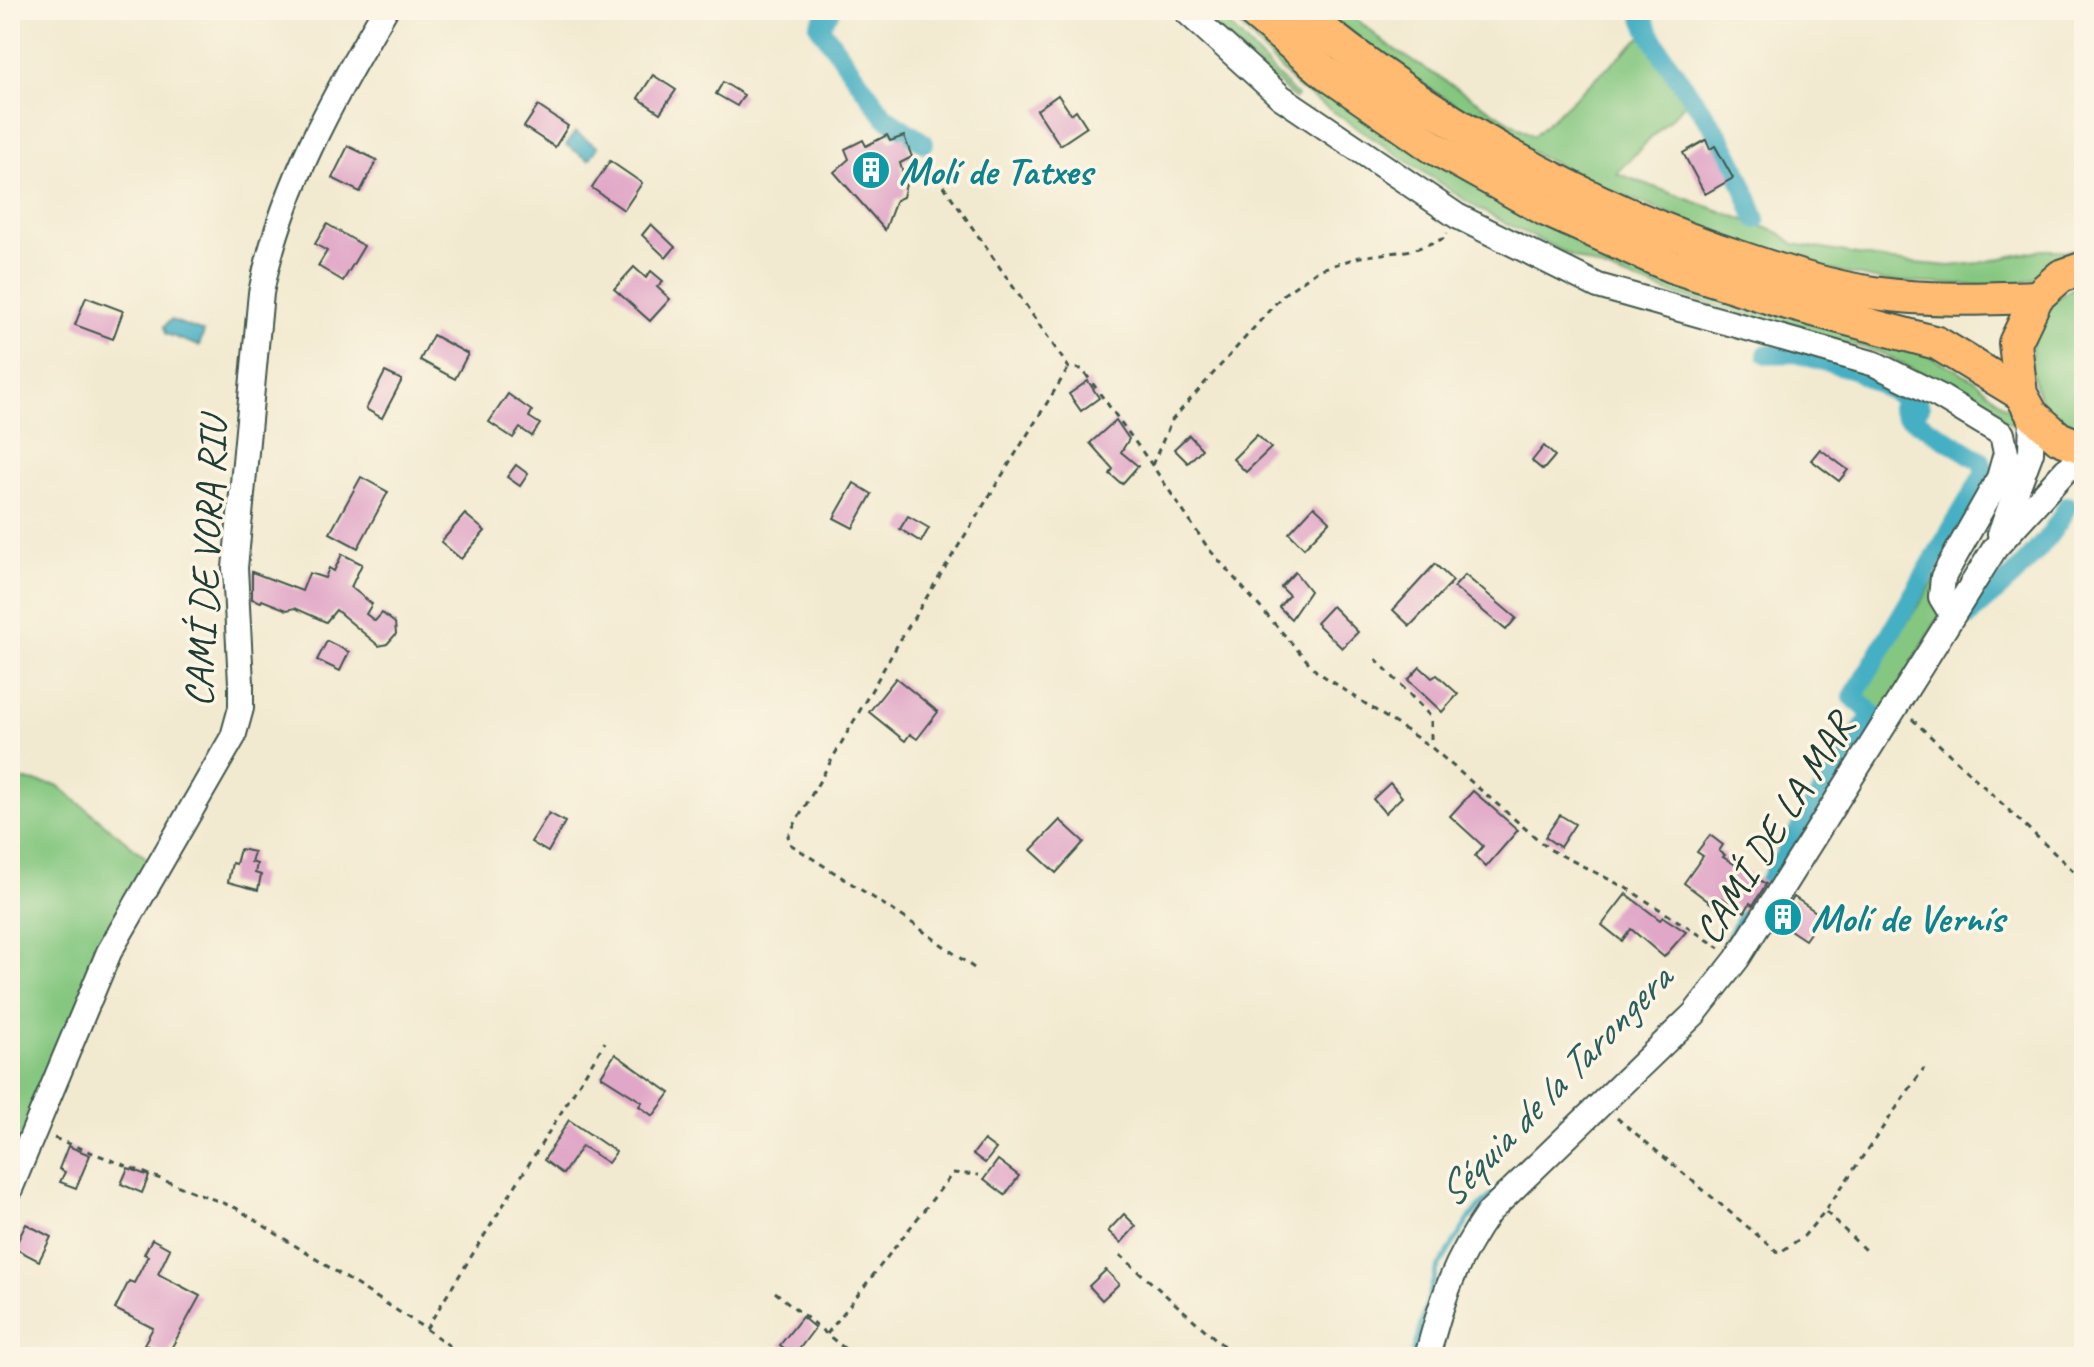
<svg xmlns="http://www.w3.org/2000/svg" width="2094" height="1367" viewBox="0 0 2094 1367" font-family="Caveat,sans-serif">
	<rect width="100%" height="100%" fill="#fcf5e5"/>
	<filter id="ink" filterUnits="userSpaceOnUse"><feTurbulence type="fractalNoise" baseFrequency=".0125" numOctaves="2"/><feDisplacementMap in="SourceGraphic" scale="16" xChannelSelector="R" yChannelSelector="G"/><feConvolveMatrix kernelMatrix="1 2 1 2 8 2 1 2 1" color-interpolation-filters="sRGB"/></filter>
	<filter id="wash" filterUnits="userSpaceOnUse"><feTurbulence type="fractalNoise" baseFrequency=".006" numOctaves="4" result="noise"/><feDisplacementMap in="SourceGraphic" scale="32" xChannelSelector="R" yChannelSelector="G"/><feGaussianBlur stdDeviation="1.8" result="paint"/><feColorMatrix in="noise" values="0 0 0 0 0 0 0 0 0 0 0 0 0 0 0 0 0 1.4 0 .05"/><feComposite in="paint" operator="in"/></filter>
	<g filter="url(#wash)">
		<rect width="100%" height="100%" fill="#f2ead0"/>
		<!-- green -->
		<g fill="#85c780" stroke="#52825a" stroke-width="2">
			<polygon points="1196,10 1215,10 1297,96 1295,99"/>
			<polygon points="1225,10 1233,10 1324,85 1926,354 1975,380 2013,413 2015,427 1961,393 1881,353 1670,293 1621,276 1573,257 1480,210 1298,88"/>
			<polygon points="1322,10 1346,10 1386,44 1533,136 1646,32 1690,99 1616,173 1780,233 1794,244 1892,261 1950,266 1979,263 2040,250 2084,250 2084,256 2032,280 2005,287 1884,281 1827,269 1753,247 1604,188 1531,152 1405,73"/>
			<path d="M 2084,283 L 2084,431 C 2071,426 2057,420 2047,408 C 2025,381 2027,335 2048,308 C 2057,296 2071,289 2084,283 Z"/>
			<polygon points="1937,577 1942,611 1884,715 1859,696"/>
			<polygon points="10,778 57,785 155,865 10,1181"/>
		</g>
		<!-- water -->
		<g fill="#45afc3" stroke="#32767c" stroke-width="2">
			<polygon points="575,132 598,147 589,160 566,145"/>
			<polygon points="171,320 204,332 199,346 166,334 164,326"/>
		</g>
		<g fill="none" stroke-linecap="round" stroke-linejoin="round">
			<!-- stream -->
			<polyline stroke="#45afc3" stroke-width="5" points="1412,1357 1436,1271 1471,1216 1510,1176"/>
			<!-- canal -->
			<g stroke="#45afc3" stroke-width="20">
				<polyline points="831,10 819,26 885,117 924,143"/>
				<path d="M 1640,10 C 1658,60 1698,100 1725,146 C 1738,168 1746,195 1756,219"/>
				<polyline points="1767,354 1795,353 1854,369 1920,407"/>
				<path d="M 1969,616 C 1979,604 1991,596 2002,586 C 2023,568 2057,530 2067,506"/>
				<polyline points="1733,943 1830,778 1873,714 1853,697 1985,472 1981,461 1905,414 1901,408"/>
			</g>
		</g>
		<g id="blocks">
			<!-- building -->
			<g fill="#e1a7c8">
				<polygon points="653,75 676,90 660,113 638,98"/>
				<polygon points="723,82 744,95 737,106 716,94"/>
				<polygon points="1058,95 1071,114 1076,110 1087,127 1060,145 1037,110"/>
				<polygon points="538,106 568,126 555,147 524,127"/>
				<polygon points="887,135 890,141 904,136 912,157 900,163 906,184 903,197 896,200 885,230 834,172 849,159 845,149 863,140 866,146"/>
				<polygon points="1706,140 1710,149 1715,146 1733,178 1705,194 1683,153"/>
				<polygon points="348,146 377,160 360,192 332,178"/>
				<polygon points="610,161 642,183 624,210 592,188"/>
				<polygon points="327,224 364,246 343,281 318,266 327,251 315,244"/>
				<polygon points="651,224 675,247 666,258 642,235"/>
				<polygon points="634,267 646,278 651,271 663,281 657,287 670,299 650,321 614,289"/>
				<polygon points="86,297 123,311 113,339 75,325"/>
				<polygon points="433,335 468,354 455,379 420,360"/>
				<polygon points="385,372 402,380 382,418 366,409"/>
				<polygon points="1088,381 1099,398 1081,411 1069,394"/>
				<polygon points="508,394 532,411 529,417 540,424 532,436 520,428 513,438 489,422"/>
				<polygon points="1116,420 1129,439 1121,452 1138,466 1122,484 1110,474 1113,469 1090,443"/>
				<polygon points="1189,435 1202,449 1188,463 1174,449"/>
				<polygon points="1257,435 1271,448 1246,472 1233,459"/>
				<polygon points="1544,446 1555,456 1543,470 1532,461"/>
				<polygon points="1820,449 1848,470 1839,481 1811,460"/>
				<polygon points="516,465 528,474 520,486 507,477"/>
				<polygon points="361,477 388,492 358,548 330,533"/>
				<polygon points="854,483 872,494 853,528 834,518"/>
				<polygon points="1314,506 1330,521 1304,548 1289,533"/>
				<polygon points="465,514 485,531 461,559 441,542"/>
				<polygon points="908,516 929,528 921,542 900,529"/>
				<polygon points="342,554 362,564 351,587 372,604 366,614 375,621 382,613 395,623 396,634 387,644 379,646 336,610 326,622 295,608 287,610 262,600 261,602 252,599 252,572 302,591 309,573 325,578 329,568 334,571"/>
				<polygon points="1435,564 1453,581 1410,626 1393,610"/>
				<polygon points="1295,572 1310,591 1291,619 1279,607 1289,595 1281,587"/>
				<polygon points="1465,575 1516,618 1506,630 1454,587"/>
				<polygon points="1332,606 1358,632 1342,648 1316,623"/>
				<polygon points="327,641 349,652 340,671 317,660"/>
				<polygon points="1420,667 1432,678 1437,675 1458,694 1442,712 1408,680"/>
				<polygon points="896,678 938,712 917,739 910,734 905,741 869,712"/>
				<polygon points="1390,783 1402,797 1385,813 1373,799"/>
				<polygon points="1473,791 1518,830 1486,867 1475,856 1483,846 1450,816"/>
				<polygon points="549,813 565,822 548,852 531,842"/>
				<polygon points="1560,815 1575,824 1560,847 1545,837"/>
				<polygon points="1060,820 1084,842 1056,873 1031,850"/>
				<polygon points="1710,835 1723,845 1719,851 1725,855 1723,857 1766,884 1753,905 1750,903 1745,912 1722,898 1716,907 1684,883 1703,856 1697,852"/>
				<polygon points="240,849 254,852 251,862 257,864 255,873 261,875 258,890 228,882 232,863 236,864"/>
				<polygon points="1626,894 1660,920 1663,917 1686,932 1664,957 1631,929 1622,941 1602,925"/>
				<polygon points="1794,897 1822,916 1805,940 1778,922"/>
				<polygon points="615,1054 670,1093 653,1116 639,1106 642,1102 601,1076"/>
				<polygon points="569,1120 616,1152 608,1163 582,1146 563,1174 544,1160"/>
				<polygon points="984,1140 996,1149 985,1163 973,1154"/>
				<polygon points="68,1146 90,1155 76,1188 60,1182 65,1172 59,1169"/>
				<polygon points="998,1160 1019,1176 1005,1195 984,1179"/>
				<polygon points="128,1168 149,1176 142,1193 121,1184"/>
				<polygon points="1124,1214 1136,1226 1121,1243 1108,1231"/>
				<polygon points="26,1224 51,1237 39,1261 14,1248"/>
				<polygon points="152,1239 170,1249 158,1274 200,1296 167,1356 144,1344 153,1328 115,1309 129,1281 134,1283 148,1256 144,1254"/>
				<polygon points="1106,1270 1119,1284 1102,1300 1089,1286"/>
				<polygon points="802,1317 815,1328 794,1356 780,1345"/>
			</g>
		</g>
	</g>
	<g filter="url(#ink)">
		<use href="#blocks" fill-opacity="0" stroke="#3f574b" stroke-width="2"/>
		<g fill="none" stroke-linecap="round" stroke-linejoin="round">
			<defs>
				<g id="minor">
					<polyline points="1185,10 1281,97 1457,216 1598,286 1875,364 1939,396 2002,434 2006,453 1999,478 1943,577 1941,597 1952,615"/>
					<polyline points="2000,534 2031,452 2032,414"/>
					<path d="M 10,1189 L 109,952 L 233,737 L 241,708 L 241,683 L 235,568 L 261,293 C 280,192 333,97 385,10"/>
					<path d="M 1427,1357 C 1442,1299 1454,1262 1489,1212 L 1694,1014 L 1737,959 L 1995,548 L 2066,470 L 2084,457"/>
				</g>
				<g id="major">
					<polyline points="1251,10 1325,72 1433,147 1546,210 1671,266 1780,301 1937,343 2021,394"/>
					<path d="M 1298,10 C 1430,119 1582,205 1745,259 C 1787,273 1830,287 1874,293 C 1928,301 1982,299 2037,297"/>
					<polyline points="2084,268 2061,276 2037,297 2015,343 2021,394 2032,414 2059,438 2084,448"/>
				</g>
			</defs>
			<!-- minor casing -->
			<use href="#minor" stroke="#3f574b" stroke-width="28"/>
			<!-- major casing -->
			<use href="#major" stroke="#3f574b" stroke-width="36"/>
			<!-- path -->
			<g stroke="#3f574b" stroke-width="3" stroke-dasharray="6 6" stroke-linecap="butt">
				<polyline points="930,166 1069,368 1082,369 1152,465 1208,548 1316,671 1431,747 1549,849 1628,889 1720,948"/>
				<polyline points="1152,465 1172,420 1284,294 1318,270 1360,257 1413,250 1445,238 1447,233"/>
				<polyline points="1376,659 1431,717 1431,745"/>
				<polyline points="1912,719 2084,881"/>
				<polyline points="974,968 908,920 790,844 788,836 902,637 1068,369"/>
				<polyline points="1617,1118 1779,1253 1804,1236 1825,1211 1924,1068"/>
				<polyline points="54,1138 236,1208 426,1329 465,1357"/>
				<polyline points="1826,1212 1866,1251"/>
				<polyline points="1120,1255 1236,1357"/>
				<polyline points="775,1292 850,1353 851,1357"/>
				<polyline points="426,1329 605,1042"/>
				<polyline points="827,1334 953,1173 979,1175"/>
			</g>
			<!-- minor -->
			<use href="#minor" stroke="#fff" stroke-width="24"/>
			<!-- major -->
			<use href="#major" stroke="#febb71" stroke-width="32"/>
		</g>
	</g>
	<!-- icons -->
	<defs>
		<symbol id="building-disc" viewBox="-11 -11 22 22"><circle r="9.5" fill="#0f9aa8" stroke="#fcf5e5"/><path d="M-4-6H4V6H1V3H-1V6H-4ZM-2.5-4.3h1.7v1.8h-1.7ZM.8-4.3h1.7v1.8H.8ZM-2.5-1h1.7V.8h-1.7ZM.8-1h1.7V.8H.8Z" fill="#fff"/></symbol>
	</defs>
	<g fill-rule="evenodd">
		<use href="#building-disc" x="849" y="148" width="44" height="44"/>
		<use href="#building-disc" x="1761" y="895" width="44" height="44"/>
	</g>
	<g text-anchor="middle" stroke-width="7" stroke-linejoin="round" paint-order="stroke">
		<!-- culture labels -->
		<g font-size="40" font-weight="bold" fill="#0d838f" stroke="#fcf5e5" text-anchor="start">
			<text x="899" y="184">Molí de Tatxes</text>
			<text x="1811" y="931">Molí de Vernís</text>
		</g>
		<!-- street labels -->
		<g font-size="40" fill="#1f3d34" stroke="#fcf5e5">
			<text transform="translate(205 562) rotate(-87)" y="14">CAMÍ DE VORA RIU</text>
			<text transform="translate(1773 828) rotate(-58)" y="14">CAMÍ DE LA MAR</text>
		</g>
		<!-- water labels -->
		<g font-size="42" font-style="italic" fill="#2a5f5f" stroke="#fcf5e5">
			<text transform="translate(1553 1085) rotate(-46)" y="15">Séquia de la Tarongera</text>
		</g>
	</g>
	<!-- margin -->
	<rect width="2094" height="1367" fill="none" stroke="#fcf5e5" stroke-width="40"/>
</svg>
